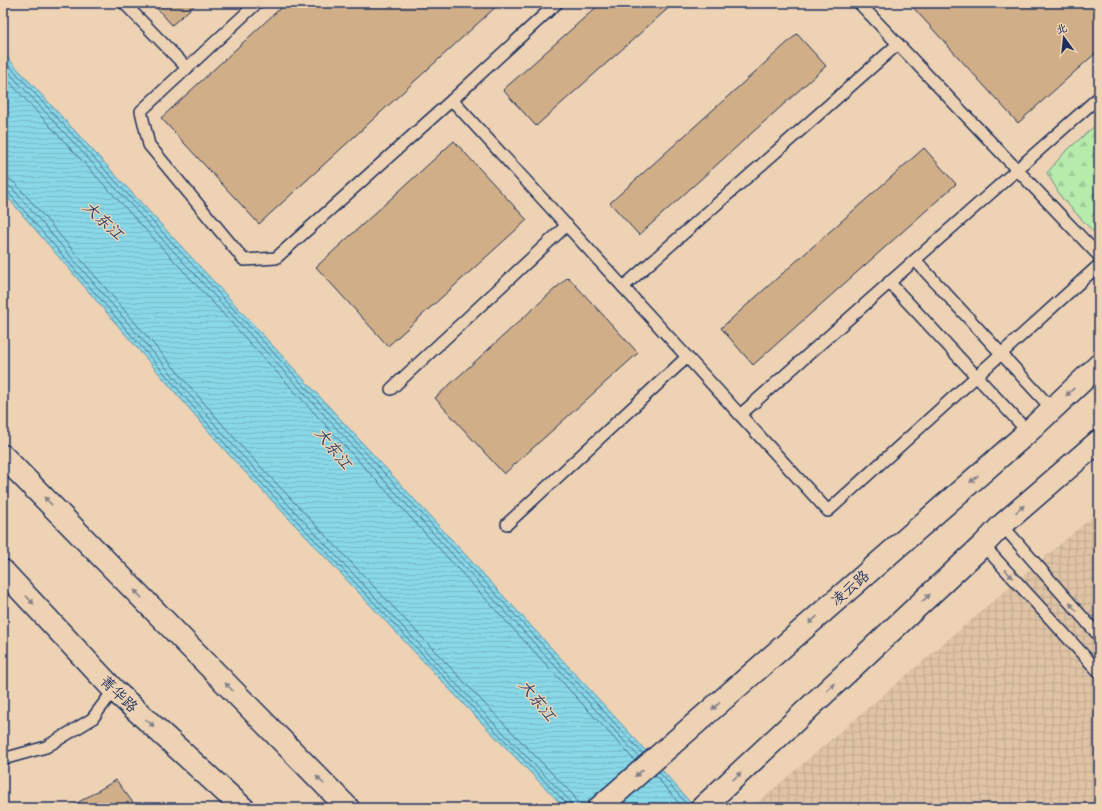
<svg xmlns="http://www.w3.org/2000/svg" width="1102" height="811" viewBox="0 0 1102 811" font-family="Mynerve,'LXGW WenKai TC',sans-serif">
	<defs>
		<pattern id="industrial-grid" width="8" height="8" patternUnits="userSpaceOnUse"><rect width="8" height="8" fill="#e0c4a5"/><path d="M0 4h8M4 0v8" fill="none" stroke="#c0a990"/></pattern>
		<pattern id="forest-firs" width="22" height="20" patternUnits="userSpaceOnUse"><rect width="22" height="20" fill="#b7ebac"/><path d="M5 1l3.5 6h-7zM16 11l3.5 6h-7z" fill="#9dca96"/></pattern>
		<pattern id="water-rules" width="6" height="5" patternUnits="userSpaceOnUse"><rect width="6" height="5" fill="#89d8e7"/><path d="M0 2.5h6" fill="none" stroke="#76bac9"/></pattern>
	</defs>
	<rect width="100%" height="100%" fill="#edd2b4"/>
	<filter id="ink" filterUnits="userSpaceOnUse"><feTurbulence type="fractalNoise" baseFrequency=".025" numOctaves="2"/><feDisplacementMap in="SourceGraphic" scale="8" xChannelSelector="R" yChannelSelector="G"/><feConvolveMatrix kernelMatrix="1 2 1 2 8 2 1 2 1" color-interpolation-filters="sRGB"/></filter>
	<g filter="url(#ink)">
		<!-- industrial -->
		<polygon fill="url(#industrial-grid)" points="1099,511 1099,808 751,808"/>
		<!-- forest -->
		<polygon fill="url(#forest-firs)" stroke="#698d85" points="1099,122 1099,238 1062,198 1047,173 1064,153"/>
		<!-- water -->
		<polygon fill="url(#water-rules)" stroke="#5d94b0" points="3,53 637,741 695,808 565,808 472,713 230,456 3,192"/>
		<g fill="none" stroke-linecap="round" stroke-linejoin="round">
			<!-- shore -->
			<g stroke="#477395" stroke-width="1">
				<polyline points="3,59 643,754"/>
				<polyline points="3,66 639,757"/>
				<polyline points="3,75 635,761"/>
				<polyline points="3,179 11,180 16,184 241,446 483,702 574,796 577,802 578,808"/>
				<polyline points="3,185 8,186 12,188 237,450 478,707 569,800 572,808"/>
				<polyline points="3,190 8,192 233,453 475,710 566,803 567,808"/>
				<polyline points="659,772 690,808"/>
				<polyline points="655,775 683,808"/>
			</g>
		</g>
		<!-- building -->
		<g fill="#d0ae87" stroke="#1b2f5e">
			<polygon points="152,3 197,3 172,25"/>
			<polygon points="286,3 500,3 259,224 161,118"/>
			<polygon points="601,3 674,3 536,126 503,90"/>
			<polygon points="909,3 1099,3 1099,50 1018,123"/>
			<polygon points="797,34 826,66 639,235 610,203"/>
			<polygon points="454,141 527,220 388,346 316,267"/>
			<polygon points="924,148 956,184 753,365 721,328"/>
			<polygon points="568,277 638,353 504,474 435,398"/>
			<polygon points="116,780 137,808 65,808 72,806"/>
		</g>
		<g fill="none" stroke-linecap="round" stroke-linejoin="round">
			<defs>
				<g id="service">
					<polyline points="124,3 187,68"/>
					<polyline points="257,3 141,111 149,145 244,260 276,258 452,100 557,3"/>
					<polyline points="859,3 1099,256"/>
					<polyline points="452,100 828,511 1099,265"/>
					<polyline points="915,260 1052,409"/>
					<polyline points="889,282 1028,432"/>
					<polyline points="623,287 898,44"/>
					<polyline points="391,389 567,225"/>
					<polyline points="740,415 1099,97"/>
					<polyline points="507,524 687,357"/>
					<polyline points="1002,525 1099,636"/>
					<polyline points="983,545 1099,672"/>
					<polyline points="3,759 46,747 92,719 114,690"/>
				</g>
				<g id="tertiary">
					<polyline points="3,456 348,808"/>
					<polyline points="3,571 114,690 243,808"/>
				</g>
				<g id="secondary">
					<polyline points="599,808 1028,432 1099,365"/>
					<polyline points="702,808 983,545 1002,525 1099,441"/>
				</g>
			</defs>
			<!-- service casing -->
			<use href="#service" stroke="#1b2f5e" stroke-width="14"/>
			<!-- tertiary casing -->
			<use href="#tertiary" stroke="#1b2f5e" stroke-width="25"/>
			<!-- secondary casing -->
			<use href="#secondary" stroke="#1b2f5e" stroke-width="25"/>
			<!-- service -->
			<use href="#service" stroke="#edd2b4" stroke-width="11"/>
			<!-- tertiary -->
			<use href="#tertiary" stroke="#edd2b4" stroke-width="22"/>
			<!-- secondary -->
			<use href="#secondary" stroke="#edd2b4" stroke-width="22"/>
		</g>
		<!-- one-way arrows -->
		<defs><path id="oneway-solid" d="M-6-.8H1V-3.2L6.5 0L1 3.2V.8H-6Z"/></defs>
		<g fill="#848089">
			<use href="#oneway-solid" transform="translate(1070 392) rotate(137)"/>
			<use href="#oneway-solid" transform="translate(974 479) rotate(139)"/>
			<use href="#oneway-solid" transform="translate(48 501) rotate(-134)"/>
			<use href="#oneway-solid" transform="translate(1020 509) rotate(-41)"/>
			<use href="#oneway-solid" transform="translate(1009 574) rotate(48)"/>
			<use href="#oneway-solid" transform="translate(138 594) rotate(-134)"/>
			<use href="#oneway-solid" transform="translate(926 598) rotate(-43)"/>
			<use href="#oneway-solid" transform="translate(30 600) rotate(47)"/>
			<use href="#oneway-solid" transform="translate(1073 607) rotate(-131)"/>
			<use href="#oneway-solid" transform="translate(813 620) rotate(139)"/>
			<use href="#oneway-solid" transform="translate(229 687) rotate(-134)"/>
			<use href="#oneway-solid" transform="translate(831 687) rotate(-43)"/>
			<use href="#oneway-solid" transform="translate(716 706) rotate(139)"/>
			<use href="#oneway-solid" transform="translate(150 723) rotate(42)"/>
			<use href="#oneway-solid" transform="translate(639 773) rotate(139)"/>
			<use href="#oneway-solid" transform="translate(737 776) rotate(-43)"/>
			<use href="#oneway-solid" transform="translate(320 780) rotate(-134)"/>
		</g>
	</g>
	<g text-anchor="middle" stroke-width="3" stroke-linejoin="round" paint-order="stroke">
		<!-- street labels -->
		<g font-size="15" fill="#1b2f5e" stroke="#edd2b4">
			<text transform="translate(850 588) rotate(-41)" y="5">凌云路</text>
			<text transform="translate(119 694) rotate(44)" y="5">菁华路</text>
		</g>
		<!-- water labels -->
		<g font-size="16" font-style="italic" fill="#26406c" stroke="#edd2b4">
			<text transform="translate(104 220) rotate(43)" y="6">大东江</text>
			<text transform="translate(334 448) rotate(51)" y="6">大东江</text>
			<text transform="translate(538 700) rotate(51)" y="6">大东江</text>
		</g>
	</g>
	<!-- margin -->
	<rect width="1102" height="811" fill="none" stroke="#edd2b4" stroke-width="16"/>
	<rect x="8" y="8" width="1086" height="795" fill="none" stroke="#1b2f5e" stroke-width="1.5" filter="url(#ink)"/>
	<!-- north arrow -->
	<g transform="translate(1064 38) rotate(345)" stroke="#edd2b4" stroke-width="3" paint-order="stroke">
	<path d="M0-3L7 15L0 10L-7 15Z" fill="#1b2f5e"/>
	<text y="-6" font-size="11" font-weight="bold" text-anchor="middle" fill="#1b2f5e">北</text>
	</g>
</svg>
